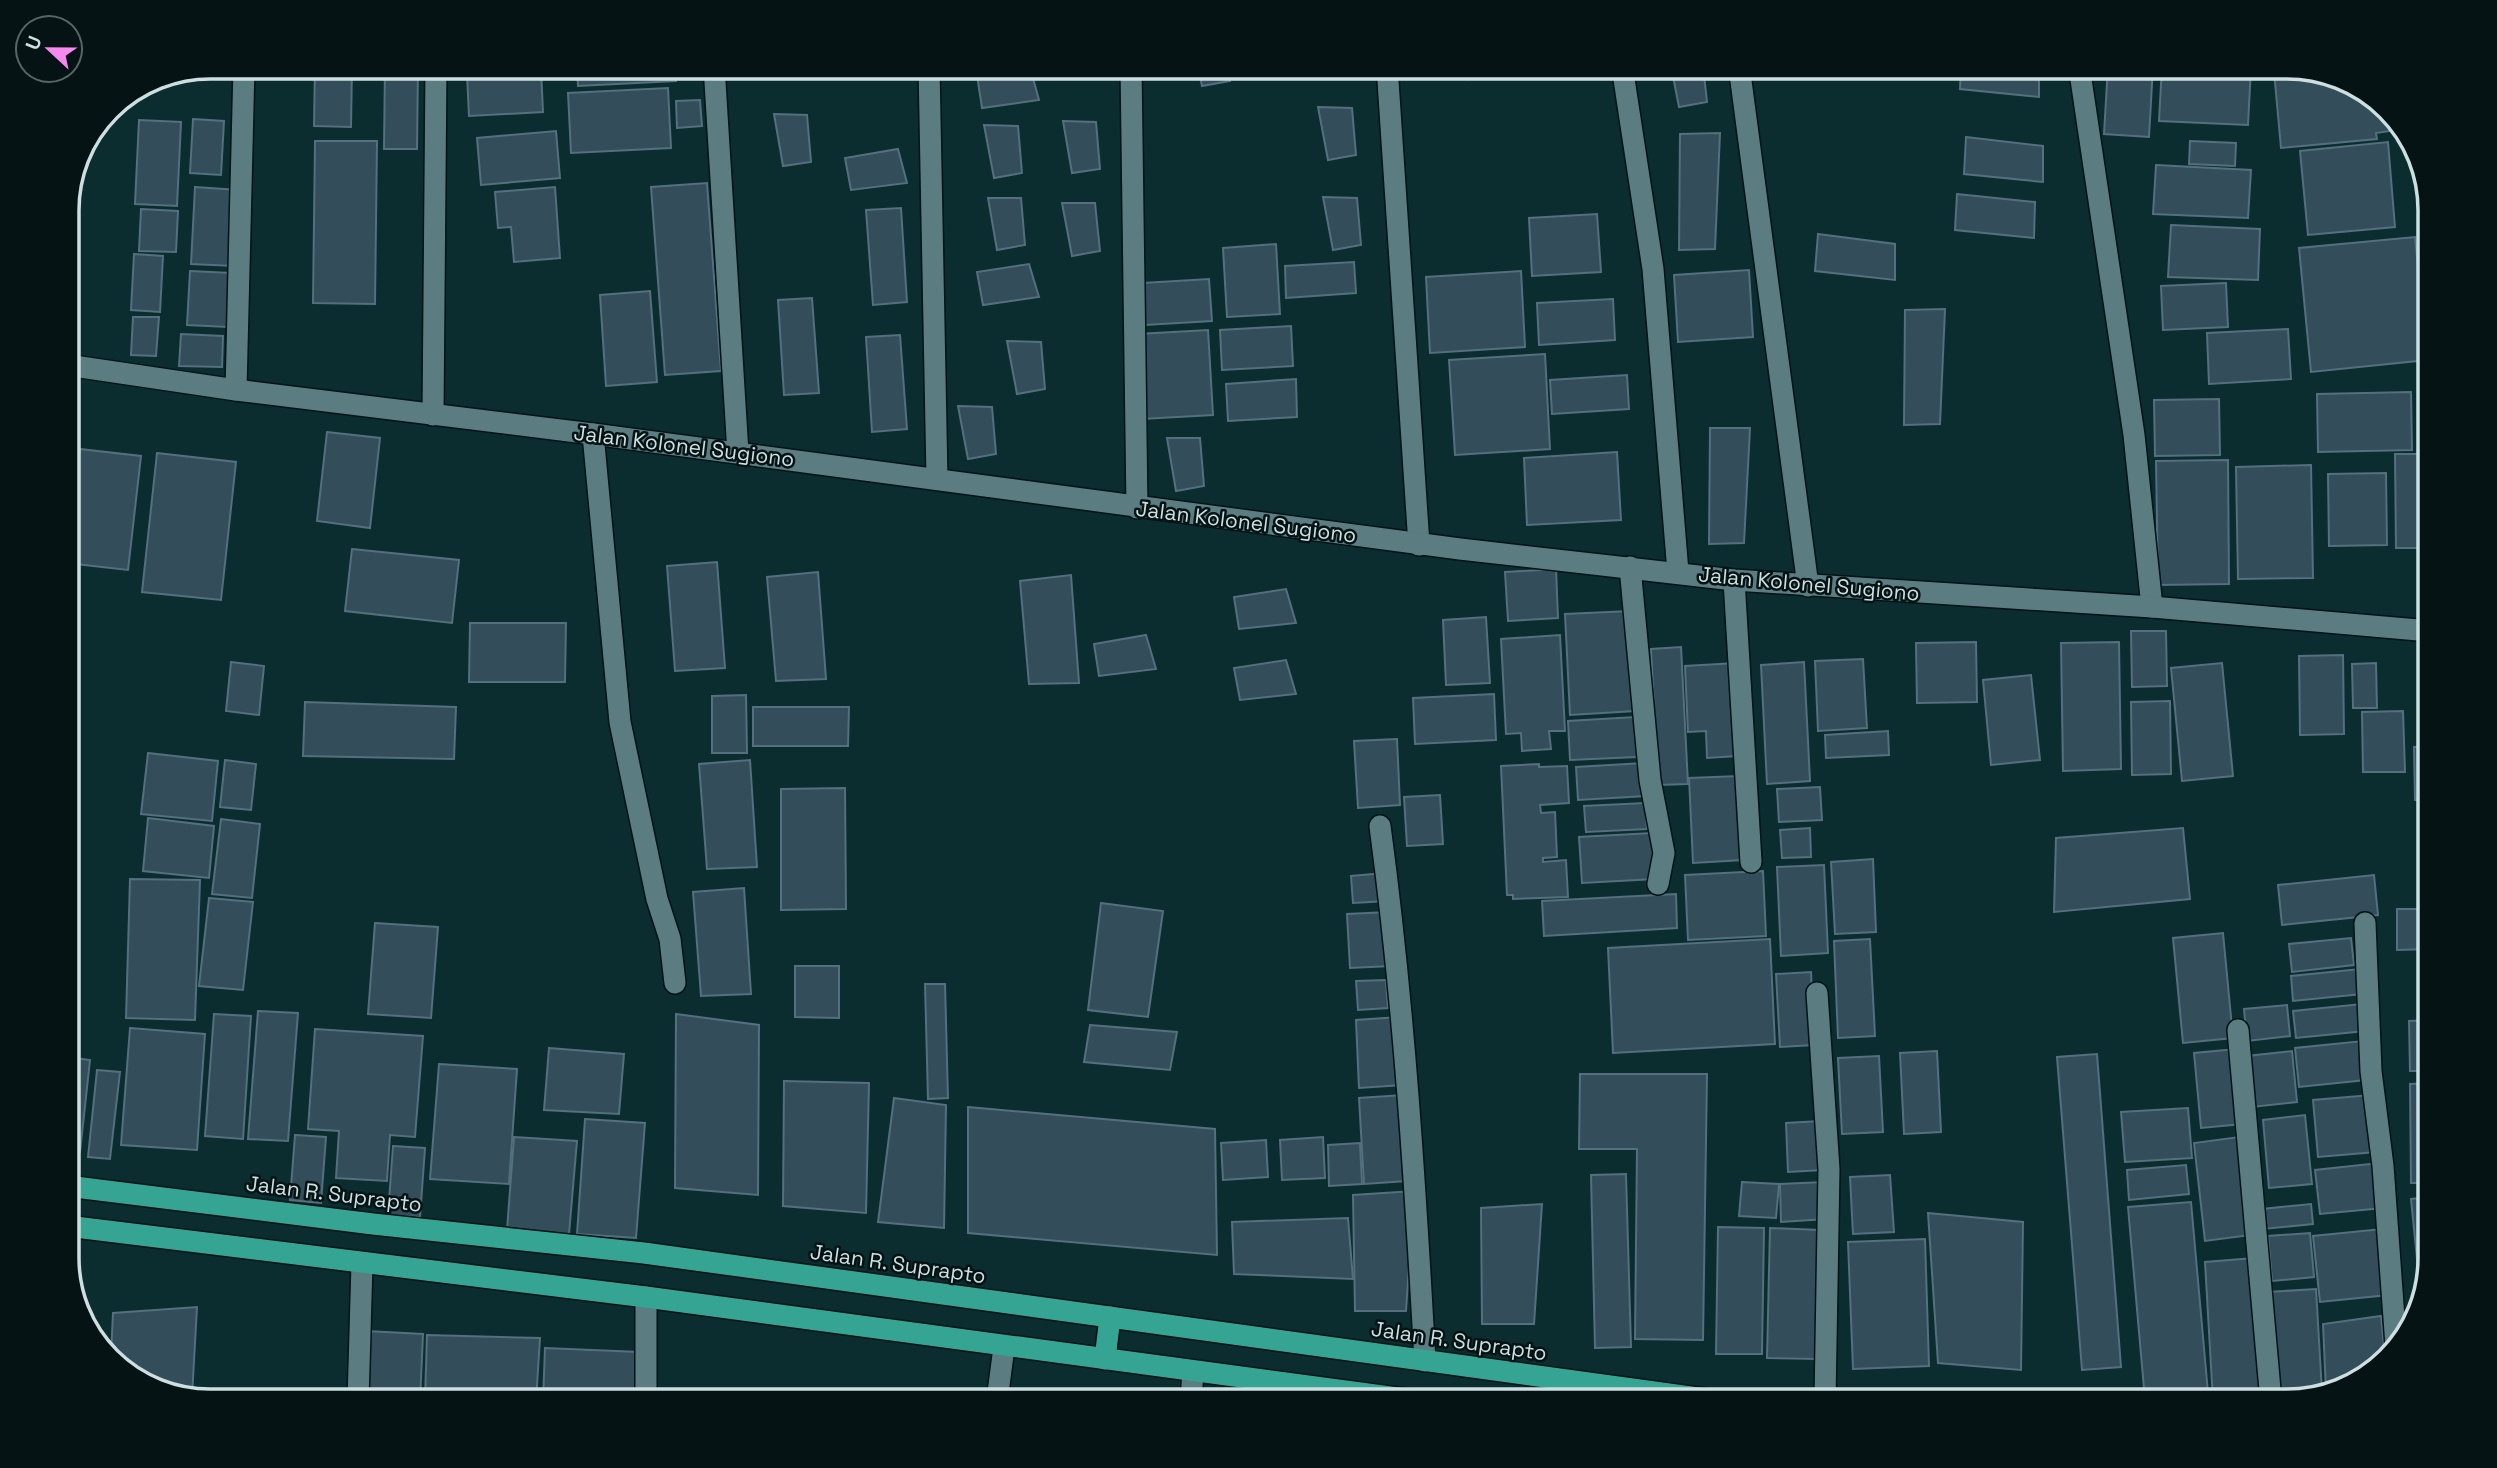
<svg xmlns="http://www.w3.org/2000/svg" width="2497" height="1468" viewBox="0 0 2497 1468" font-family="'Space Grotesk',sans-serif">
	<rect width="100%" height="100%" fill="#0b2d30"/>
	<!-- building -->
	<g fill="#334d5a" stroke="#546f7d" stroke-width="2">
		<polygon points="315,66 352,66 351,127 314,126"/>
		<polygon points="385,66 418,66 417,149 384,149"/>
		<polygon points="577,66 675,66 676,81 578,86"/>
		<polygon points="1198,66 1228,66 1230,81 1202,86"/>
		<polygon points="1318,66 1347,66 1347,70 1319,75"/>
		<polygon points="1467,66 1496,66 1497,75 1469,79"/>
		<polygon points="1671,66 1703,66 1707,102 1679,107"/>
		<polygon points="1961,66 2039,66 2039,97 1960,89"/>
		<polygon points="2108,66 2153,66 2149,137 2104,134"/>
		<polygon points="2162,66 2251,67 2248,125 2159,121"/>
		<polygon points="1030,67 1039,100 982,108 977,75"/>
		<polygon points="2295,69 2358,86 2389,114 2390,131 2376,133 2377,139 2281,148 2274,71"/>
		<polygon points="541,70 543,112 469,116 467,74"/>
		<polygon points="668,88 671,148 571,153 568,93"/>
		<polygon points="700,100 702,126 677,128 676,101"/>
		<polygon points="1318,107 1352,108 1356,155 1328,160"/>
		<polygon points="774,114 807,115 811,162 783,166"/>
		<polygon points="193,119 224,121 221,175 190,173"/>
		<polygon points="139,120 181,122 177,206 135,204"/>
		<polygon points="1063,121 1096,122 1100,169 1072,173"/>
		<polygon points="984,125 1018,126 1022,173 994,178"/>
		<polygon points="556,131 560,178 481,185 477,138"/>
		<polygon points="1720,133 1715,249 1679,250 1680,134"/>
		<polygon points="1966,137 2043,146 2043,182 1964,174"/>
		<polygon points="315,141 377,141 375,304 313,303"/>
		<polygon points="2190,141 2236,143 2235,166 2189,164"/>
		<polygon points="2388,142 2395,227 2308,235 2300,151"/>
		<polygon points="898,149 907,183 851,190 845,158"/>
		<polygon points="2156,165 2251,170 2248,218 2153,214"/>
		<polygon points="707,183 721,371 665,375 651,187"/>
		<polygon points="195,187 238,190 234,266 191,264"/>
		<polygon points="555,187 560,258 514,262 511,227 498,228 495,192"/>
		<polygon points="1957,194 2035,202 2034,238 1955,230"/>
		<polygon points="1323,197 1357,198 1361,245 1333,250"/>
		<polygon points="988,198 1021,198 1025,245 997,250"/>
		<polygon points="1062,203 1095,203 1100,251 1072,256"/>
		<polygon points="901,208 907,302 873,305 866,210"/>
		<polygon points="141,209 178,211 176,252 139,251"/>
		<polygon points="1597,214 1601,272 1532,276 1529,218"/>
		<polygon points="2171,225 2260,229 2258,280 2168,277"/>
		<polygon points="1818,234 1895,244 1895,280 1815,271"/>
		<polygon points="2415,237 2427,360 2311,372 2299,248"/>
		<polygon points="1276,244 1280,314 1227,317 1223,248"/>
		<polygon points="134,254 163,256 160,312 131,310"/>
		<polygon points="1354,262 1356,293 1286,298 1285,266"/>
		<polygon points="1029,264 1039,297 983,305 977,272"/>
		<polygon points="1749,270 1753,337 1678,342 1674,275"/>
		<polygon points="190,271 231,273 228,327 187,325"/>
		<polygon points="1521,271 1525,347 1430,353 1426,277"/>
		<polygon points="1209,279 1212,321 1145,325 1143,283"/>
		<polygon points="2226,283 2228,327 2163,330 2161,286"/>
		<polygon points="650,291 657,382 606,386 600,295"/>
		<polygon points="812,298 819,393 784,395 778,300"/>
		<polygon points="1613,299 1615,340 1539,345 1537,303"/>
		<polygon points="1945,309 1940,424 1904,425 1905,310"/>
		<polygon points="133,317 159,317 156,356 131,355"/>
		<polygon points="1291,326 1293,366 1222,370 1220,330"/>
		<polygon points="2288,329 2291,379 2209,384 2207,333"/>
		<polygon points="1208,330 1213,415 1142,419 1138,334"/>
		<polygon points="181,334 223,336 222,367 179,366"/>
		<polygon points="900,335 907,429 872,432 866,337"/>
		<polygon points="1007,341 1041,342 1045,389 1017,394"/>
		<polygon points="1545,354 1550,449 1455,455 1449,360"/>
		<polygon points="1627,375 1629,409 1552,414 1550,380"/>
		<polygon points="1296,379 1297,417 1228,421 1226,384"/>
		<polygon points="2411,392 2412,450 2318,452 2317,394"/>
		<polygon points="2219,399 2220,455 2155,456 2154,400"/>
		<polygon points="958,406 992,407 996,454 968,459"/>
		<polygon points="1710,428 1750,428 1744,543 1709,544"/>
		<polygon points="327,432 380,438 370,528 317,521"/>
		<polygon points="1167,438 1200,438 1204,486 1176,491"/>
		<polygon points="80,449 141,456 128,570 67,563"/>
		<polygon points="1617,452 1621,520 1527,525 1524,458"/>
		<polygon points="157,453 236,462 221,600 142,592"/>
		<polygon points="2395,454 2430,454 2430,548 2396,548"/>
		<polygon points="2228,460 2229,584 2158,585 2156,461"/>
		<polygon points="2311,465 2313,578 2238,579 2236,467"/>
		<polygon points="2386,473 2387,545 2329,546 2328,474"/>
		<polygon points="352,549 459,560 452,623 345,611"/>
		<polygon points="717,562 725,668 675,671 667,566"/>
		<polygon points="1556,569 1558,618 1508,621 1505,572"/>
		<polygon points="818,572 826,679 776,681 767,577"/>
		<polygon points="1071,575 1079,683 1029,684 1020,581"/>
		<polygon points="1286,589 1296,623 1239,629 1234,597"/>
		<polygon points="1630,611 1635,711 1570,715 1565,614"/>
		<polygon points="1486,617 1490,683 1446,685 1443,620"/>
		<polygon points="470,623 566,623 565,682 469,682"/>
		<polygon points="2131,631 2166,631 2167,686 2132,687"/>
		<polygon points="1146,635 1156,669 1099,676 1094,644"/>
		<polygon points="1560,635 1565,731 1549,731 1551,749 1522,751 1521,733 1506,734 1501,639"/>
		<polygon points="1976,642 1977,702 1917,703 1916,643"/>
		<polygon points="2119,642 2121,769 2063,771 2061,643"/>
		<polygon points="1681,647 1688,784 1658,785 1651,649"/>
		<polygon points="2343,655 2344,734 2300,735 2299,656"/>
		<polygon points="1863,659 1867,728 1818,731 1815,661"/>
		<polygon points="1286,660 1296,694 1240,700 1234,668"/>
		<polygon points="231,662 264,666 259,715 226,711"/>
		<polygon points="1804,662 1810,781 1767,784 1761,665"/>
		<polygon points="1736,663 1737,756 1707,758 1706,731 1688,732 1685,666"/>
		<polygon points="2222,663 2233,776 2182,781 2171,668"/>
		<polygon points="2376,663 2377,708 2353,708 2352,664"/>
		<polygon points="2031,675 2040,760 1991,765 1983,680"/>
		<polygon points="1494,694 1496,740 1415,744 1413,698"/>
		<polygon points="746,695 747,753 712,753 712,696"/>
		<polygon points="2170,701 2171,774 2132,775 2131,702"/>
		<polygon points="305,702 456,707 454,759 303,756"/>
		<polygon points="753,707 849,707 848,746 753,746"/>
		<polygon points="2403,711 2405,772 2363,772 2362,712"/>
		<polygon points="1635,717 1637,757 1570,760 1568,721"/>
		<polygon points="1888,731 1889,755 1826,758 1825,735"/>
		<polygon points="1397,739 1400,805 1358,808 1354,741"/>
		<polygon points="2414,747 2430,747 2430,800 2415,800"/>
		<polygon points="148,753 218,761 212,821 141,814"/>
		<polygon points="225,760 256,764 251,810 220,807"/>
		<polygon points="750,760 757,867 707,869 699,764"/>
		<polygon points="1644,763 1646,796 1578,800 1576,767"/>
		<polygon points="1539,764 1539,767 1567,766 1569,803 1540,805 1541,813 1555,812 1557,857 1543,858 1543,862 1566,860 1568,897 1513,899 1513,895 1507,895 1501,766"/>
		<polygon points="1739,776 1743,860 1693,863 1689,778"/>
		<polygon points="1820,787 1822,820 1779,822 1777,789"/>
		<polygon points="845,788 846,909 781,910 781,789"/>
		<polygon points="1440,795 1443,844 1407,846 1404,797"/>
		<polygon points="1645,803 1647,829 1586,832 1584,806"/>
		<polygon points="148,818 214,826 209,878 143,871"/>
		<polygon points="221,819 260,824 252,898 212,894"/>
		<polygon points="1810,828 1811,857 1782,858 1780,830"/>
		<polygon points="2183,828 2190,899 2054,912 2056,838"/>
		<polygon points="1652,833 1655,879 1582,883 1579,837"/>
		<polygon points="1873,859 1876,932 1835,934 1831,862"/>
		<polygon points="1824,865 1828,953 1781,956 1777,867"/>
		<polygon points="1763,871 1766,936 1688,940 1685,875"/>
		<polygon points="1385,873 1387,901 1353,903 1351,876"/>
		<polygon points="2374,875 2378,915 2282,925 2278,885"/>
		<polygon points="130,879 200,880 195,1020 126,1018"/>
		<polygon points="744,888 751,994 701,996 693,892"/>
		<polygon points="1676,894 1677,928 1544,936 1542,901"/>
		<polygon points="209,898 253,902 243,990 199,986"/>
		<polygon points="1101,903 1163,911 1148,1017 1088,1010"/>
		<polygon points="2397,909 2430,909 2430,949 2397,950"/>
		<polygon points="1388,912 1391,966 1350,968 1347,914"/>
		<polygon points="375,923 438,927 431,1018 368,1014"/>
		<polygon points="2223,933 2233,1038 2183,1043 2173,938"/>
		<polygon points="2351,938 2354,965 2292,972 2289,944"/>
		<polygon points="1770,939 1775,1044 1613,1053 1608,948"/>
		<polygon points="1870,939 1875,1036 1838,1038 1834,941"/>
		<polygon points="795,966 839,966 839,1018 795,1017"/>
		<polygon points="2360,969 2362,994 2293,1001 2291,976"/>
		<polygon points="1811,972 1814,1045 1780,1047 1776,974"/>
		<polygon points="1386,980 1388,1008 1358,1010 1356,981"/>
		<polygon points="925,984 945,984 948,1098 928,1099"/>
		<polygon points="2362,1004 2365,1031 2296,1038 2293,1011"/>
		<polygon points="2287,1005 2290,1036 2247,1041 2244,1009"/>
		<polygon points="258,1011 298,1013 288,1141 248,1139"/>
		<polygon points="214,1014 251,1016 243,1139 205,1136"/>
		<polygon points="676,1014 759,1025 758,1195 675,1188"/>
		<polygon points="1399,1017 1403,1085 1359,1088 1356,1020"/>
		<polygon points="2430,1020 2430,1071 2410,1071 2409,1021"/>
		<polygon points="1090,1025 1177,1032 1170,1070 1084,1062"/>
		<polygon points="130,1028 205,1034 197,1150 121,1145"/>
		<polygon points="315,1029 423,1036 415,1137 390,1135 387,1181 336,1178 339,1131 308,1129"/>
		<polygon points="2363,1041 2366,1080 2299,1087 2295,1048"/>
		<polygon points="549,1048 624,1054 619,1114 544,1110"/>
		<polygon points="2236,1049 2243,1124 2201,1128 2194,1053"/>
		<polygon points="1937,1051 1941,1132 1904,1134 1900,1053"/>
		<polygon points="2292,1051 2297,1102 2252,1107 2247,1056"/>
		<polygon points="2097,1054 2121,1367 2082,1370 2057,1057"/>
		<polygon points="1879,1056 1883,1132 1842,1134 1838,1058"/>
		<polygon points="67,1057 90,1060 80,1152 67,1151"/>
		<polygon points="439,1064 517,1069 509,1184 430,1179"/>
		<polygon points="97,1070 120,1072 110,1159 88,1157"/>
		<polygon points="1580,1074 1707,1074 1703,1340 1635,1339 1637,1149 1579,1149"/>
		<polygon points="784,1081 869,1083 866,1213 783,1206"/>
		<polygon points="2430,1083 2430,1183 2411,1183 2410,1084"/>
		<polygon points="1403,1095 1407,1181 1364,1184 1359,1098"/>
		<polygon points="2371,1095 2376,1152 2318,1157 2313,1100"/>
		<polygon points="894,1098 946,1105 944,1228 878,1222"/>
		<polygon points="968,1107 1215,1129 1217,1255 968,1233"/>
		<polygon points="2188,1108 2192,1158 2125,1162 2121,1112"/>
		<polygon points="2305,1115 2312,1184 2269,1188 2263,1120"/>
		<polygon points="585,1119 645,1123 636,1238 577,1234"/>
		<polygon points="1820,1121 1823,1170 1788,1172 1786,1123"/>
		<polygon points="295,1135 326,1137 321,1203 290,1200"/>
		<polygon points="514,1137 577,1141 569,1234 507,1230"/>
		<polygon points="1323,1137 1325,1178 1282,1180 1280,1140"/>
		<polygon points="2239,1137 2251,1235 2205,1241 2194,1143"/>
		<polygon points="1266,1140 1268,1177 1223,1180 1221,1143"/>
		<polygon points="1360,1143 1362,1184 1329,1186 1328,1145"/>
		<polygon points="393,1146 425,1148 420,1217 388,1215"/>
		<polygon points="2379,1163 2383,1208 2320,1214 2315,1170"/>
		<polygon points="2186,1165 2189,1194 2129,1200 2127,1170"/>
		<polygon points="1626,1174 1631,1347 1595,1348 1591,1175"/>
		<polygon points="1890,1175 1894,1232 1853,1234 1850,1177"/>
		<polygon points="1742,1182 1779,1184 1776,1218 1739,1216"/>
		<polygon points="1824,1182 1826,1219 1781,1222 1780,1184"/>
		<polygon points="1414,1191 1406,1311 1355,1311 1353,1195"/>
		<polygon points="2430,1197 2430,1259 2425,1279 2419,1279 2411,1199"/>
		<polygon points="2191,1202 2208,1393 2145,1400 2128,1207"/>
		<polygon points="1542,1204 1534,1324 1482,1324 1481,1208"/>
		<polygon points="2311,1204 2313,1224 2263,1229 2262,1209"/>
		<polygon points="1928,1213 2023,1222 2021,1370 1938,1363"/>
		<polygon points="1348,1218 1353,1279 1234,1274 1232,1222"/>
		<polygon points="1718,1227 1764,1228 1762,1354 1716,1354"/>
		<polygon points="1770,1228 1820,1230 1817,1359 1767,1358"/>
		<polygon points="2382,1229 2388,1295 2320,1302 2313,1236"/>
		<polygon points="2310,1233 2314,1277 2272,1281 2268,1236"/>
		<polygon points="1925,1239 1929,1366 1853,1369 1848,1242"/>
		<polygon points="2254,1258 2262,1401 2213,1401 2205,1262"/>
		<polygon points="2316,1289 2322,1392 2288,1401 2274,1401 2268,1292"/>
		<polygon points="197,1307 192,1397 139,1382 111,1355 113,1313"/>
		<polygon points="2381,1316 2385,1356 2359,1382 2326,1391 2323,1324"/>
		<polygon points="366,1331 423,1334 420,1401 363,1401"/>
		<polygon points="427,1335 540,1338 536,1401 425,1401"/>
		<polygon points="545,1348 639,1352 637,1401 543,1401"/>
	</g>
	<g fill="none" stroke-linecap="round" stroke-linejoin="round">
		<defs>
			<g id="street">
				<polyline points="714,66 738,453"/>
				<polyline points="929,66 937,479"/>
				<polyline points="1131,66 1137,508"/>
				<polyline points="1387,66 1419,545"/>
				<polyline points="1622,66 1653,269 1678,572"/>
				<polyline points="1739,66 1808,586"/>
				<polyline points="2079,66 2134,435 2152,607"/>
				<polyline points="67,365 236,390 593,434 1460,549 1734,580 2152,607 2430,631"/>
				<polyline points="236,390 244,66"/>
				<polyline points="433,415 436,66"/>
				<polyline points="593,434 620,722 657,899 670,939 675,983"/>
				<polyline points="1630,567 1650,780 1664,853 1658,884"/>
				<polyline points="1734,580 1751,862"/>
				<path d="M 1380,826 C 1404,1004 1415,1181 1425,1361"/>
				<polyline points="2365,923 2371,1071 2383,1166 2396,1346"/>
				<polyline points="1817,993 1829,1169 1825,1401"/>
				<polyline points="2238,1030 2271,1401"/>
				<polyline points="646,1297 646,1401"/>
				<polyline points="998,1393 1004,1347"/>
				<polyline points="358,1401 362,1264"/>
				<polyline points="1191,1401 1193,1371"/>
			</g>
			<g id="highway">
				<polyline points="67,1186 373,1224 644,1253 1720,1401"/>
				<polyline points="67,1226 646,1297 1420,1401"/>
				<polyline points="1105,1359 1110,1317"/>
			</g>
		</defs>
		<!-- street casing -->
		<use href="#street" stroke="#001417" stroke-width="24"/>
		<!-- highway casing -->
		<use href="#highway" stroke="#001417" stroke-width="24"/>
		<!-- street -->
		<use href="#street" stroke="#5b7c80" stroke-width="21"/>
		<!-- highway -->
		<use href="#highway" stroke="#36a492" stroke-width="21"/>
	</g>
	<g text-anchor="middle" stroke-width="5" stroke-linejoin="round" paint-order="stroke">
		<!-- street labels -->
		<g font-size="21" fill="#cddfe1" stroke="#061314">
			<text transform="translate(684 446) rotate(7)" y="7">Jalan Kolonel Sugiono</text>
			<text transform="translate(1246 522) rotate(7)" y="7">Jalan Kolonel Sugiono</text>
			<text transform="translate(1809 584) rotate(5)" y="7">Jalan Kolonel Sugiono</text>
			<text transform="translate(334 1194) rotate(7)" y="7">Jalan R. Suprapto</text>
			<text transform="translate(898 1264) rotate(8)" y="7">Jalan R. Suprapto</text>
			<text transform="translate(1459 1341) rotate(8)" y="7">Jalan R. Suprapto</text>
		</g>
	</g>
	<!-- crop -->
	<path d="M0 0H2497V1468H0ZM210 79H2287A131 131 0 0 1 2418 210V1258A131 131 0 0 1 2287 1389H210A131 131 0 0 1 79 1258V210A131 131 0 0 1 210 79Z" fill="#061314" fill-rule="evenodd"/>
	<path fill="none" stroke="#cddfe1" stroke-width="3.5" d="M210 79H2287A131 131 0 0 1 2418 210V1258A131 131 0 0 1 2287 1389H210A131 131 0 0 1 79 1258V210A131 131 0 0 1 210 79Z"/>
	<!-- north arrow -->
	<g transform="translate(49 49) rotate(292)"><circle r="33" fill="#061314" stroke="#566566" stroke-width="2"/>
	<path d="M0-5L12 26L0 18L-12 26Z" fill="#f689ed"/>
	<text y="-10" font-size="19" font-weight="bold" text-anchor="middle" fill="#cddfe1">U</text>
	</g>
</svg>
